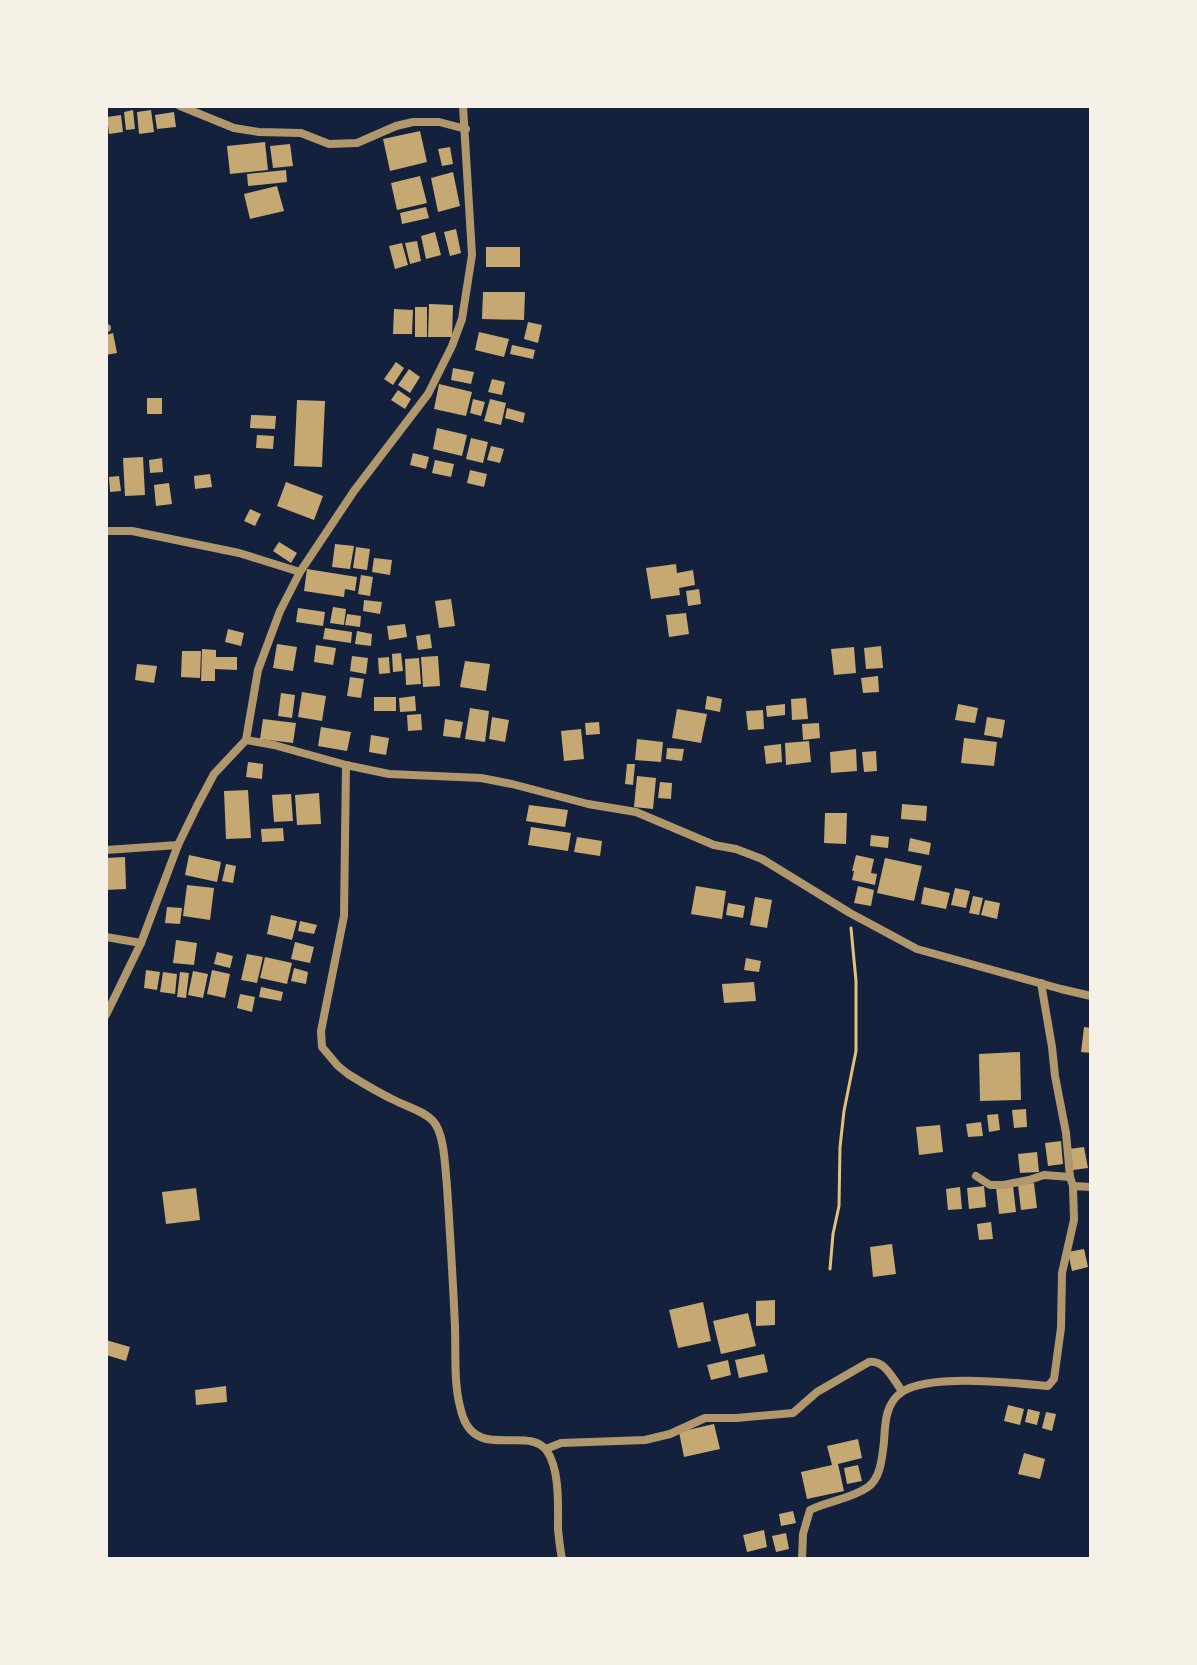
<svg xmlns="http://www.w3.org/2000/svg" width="1197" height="1665" viewBox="0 0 1197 1665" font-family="'PT Sans',sans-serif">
	<rect width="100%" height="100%" fill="#14213d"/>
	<!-- building -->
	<g fill="#c6a872">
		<polygon points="133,110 135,129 126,130 124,112"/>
		<polygon points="151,110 154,132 139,134 137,112"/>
		<polygon points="174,112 176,127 157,129 155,115"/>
		<polygon points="121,115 123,132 109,134 107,117"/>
		<polygon points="420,131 427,162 390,171 383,139"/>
		<polygon points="265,142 268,170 230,174 227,146"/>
		<polygon points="290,144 293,166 273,168 270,146"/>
		<polygon points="450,147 453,164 442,166 438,149"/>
		<polygon points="286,170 287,182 248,186 247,174"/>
		<polygon points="453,172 460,206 438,212 431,178"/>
		<polygon points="420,176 427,203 397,210 391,183"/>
		<polygon points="277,186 284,211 250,219 244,194"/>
		<polygon points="426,207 429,218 402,224 400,213"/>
		<polygon points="456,229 461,253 450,256 444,232"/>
		<polygon points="435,232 441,255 426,259 421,236"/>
		<polygon points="417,241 421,261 410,264 405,243"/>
		<polygon points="402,243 408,265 395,269 389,246"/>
		<rect x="486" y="247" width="34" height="20"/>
		<polygon points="483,292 525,292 524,320 482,319"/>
		<polygon points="429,304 453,305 452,337 428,337"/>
		<rect x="415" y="307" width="12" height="30"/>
		<polygon points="394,309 413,310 412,334 393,334"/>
		<polygon points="528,322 542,325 538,343 524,339"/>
		<polygon points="479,332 509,339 504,357 475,350"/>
		<polygon points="113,333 117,353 106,355 106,335"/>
		<polygon points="512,345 535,350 533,359 510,354"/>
		<polygon points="396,362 404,368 393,385 384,379"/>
		<polygon points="453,368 474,372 471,384 451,380"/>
		<polygon points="409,369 420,377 410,393 398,385"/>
		<polygon points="492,379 505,382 502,395 488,392"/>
		<polygon points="439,384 472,392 466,416 434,409"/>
		<polygon points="398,390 411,399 405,409 391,400"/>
		<rect x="147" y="398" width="15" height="16"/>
		<polygon points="473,399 485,402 481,416 470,413"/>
		<polygon points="490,399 506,403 501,425 484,421"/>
		<polygon points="297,400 325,401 322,467 294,466"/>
		<polygon points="507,408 525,413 523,423 505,418"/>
		<polygon points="251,415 276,416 275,429 250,428"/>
		<polygon points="437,428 467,435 462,456 433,449"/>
		<polygon points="257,435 274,436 273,449 256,448"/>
		<polygon points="471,438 488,442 483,463 466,459"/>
		<polygon points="491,446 504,449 500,463 487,460"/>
		<polygon points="413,453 429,457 426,469 410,465"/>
		<polygon points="143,457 145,495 125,496 123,458"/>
		<polygon points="162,458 163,472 150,473 149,460"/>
		<polygon points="435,460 454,464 451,477 432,473"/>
		<polygon points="470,470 487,474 484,487 467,483"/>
		<polygon points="210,474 212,487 195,489 194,476"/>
		<polygon points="119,476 121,491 110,492 109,477"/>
		<polygon points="286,482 323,496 314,520 277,506"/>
		<polygon points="169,483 172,504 156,506 154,485"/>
		<polygon points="250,509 261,514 255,526 244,521"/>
		<polygon points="279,542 297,553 291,563 273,551"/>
		<polygon points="335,544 354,546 350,569 332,567"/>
		<polygon points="356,547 370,549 367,570 353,568"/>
		<polygon points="374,558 392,560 390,575 372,572"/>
		<polygon points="676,564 677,573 693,570 695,585 679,588 680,595 651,599 646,568"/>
		<polygon points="307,569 357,577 355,591 345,589 344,597 304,591"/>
		<polygon points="361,575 373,577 370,596 358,594"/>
		<polygon points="699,589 701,604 688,606 686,591"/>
		<polygon points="451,599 455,626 439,628 435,601"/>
		<polygon points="364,600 382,602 380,614 363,611"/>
		<polygon points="333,607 346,609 344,625 330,623"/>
		<polygon points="298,608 325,612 323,626 296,622"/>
		<polygon points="686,613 689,634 669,637 666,615"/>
		<polygon points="347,614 361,616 360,627 345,625"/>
		<polygon points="405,624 407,637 389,640 387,626"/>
		<polygon points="325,628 352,632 351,643 323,639"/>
		<polygon points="228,629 244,633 241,646 225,642"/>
		<polygon points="357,631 372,634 371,646 355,644"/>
		<polygon points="430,634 432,648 418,650 416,636"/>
		<polygon points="277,644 297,647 293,671 273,668"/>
		<polygon points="316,645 336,648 333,665 314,662"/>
		<polygon points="881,646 883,668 866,669 864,648"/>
		<polygon points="854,647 856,673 834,675 831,649"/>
		<polygon points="202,649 216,650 216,657 237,657 237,670 215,669 215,681 201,681"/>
		<polygon points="182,651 201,651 200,678 181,677"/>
		<polygon points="401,653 403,671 393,672 392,654"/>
		<polygon points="352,656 368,658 366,674 350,671"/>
		<polygon points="438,656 440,686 423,687 421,657"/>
		<polygon points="389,657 390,673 379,674 378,658"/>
		<polygon points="419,658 421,684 406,685 405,659"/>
		<polygon points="465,661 490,664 486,691 460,687"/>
		<polygon points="137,664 157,666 154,683 135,680"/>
		<polygon points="878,676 879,692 863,693 861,678"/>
		<polygon points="350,677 364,679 361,698 347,696"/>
		<polygon points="302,692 326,696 322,721 298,717"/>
		<polygon points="281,693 295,695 292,718 278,716"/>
		<polygon points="415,696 416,711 400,712 399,698"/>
		<polygon points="707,696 722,699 720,712 705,709"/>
		<rect x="374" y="697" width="22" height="14"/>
		<polygon points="806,698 808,719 792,720 791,699"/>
		<polygon points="785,704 785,715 767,717 766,706"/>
		<polygon points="958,704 978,708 975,723 955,720"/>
		<polygon points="470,708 489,711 485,742 465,739"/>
		<polygon points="677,709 707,714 701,743 672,738"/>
		<polygon points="763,710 764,729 748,730 746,711"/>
		<polygon points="421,714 422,730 408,731 407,715"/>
		<polygon points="492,717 509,720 505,742 489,739"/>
		<polygon points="987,717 1005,720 1002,738 984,735"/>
		<polygon points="263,719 296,723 293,743 260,739"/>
		<polygon points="445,719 463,722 460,738 443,736"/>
		<polygon points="599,722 600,734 586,735 585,723"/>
		<polygon points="819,723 820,738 803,740 802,724"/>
		<polygon points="321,727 351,732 347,751 318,746"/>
		<polygon points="581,729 584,759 564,761 561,731"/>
		<polygon points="371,735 389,738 386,755 369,752"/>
		<polygon points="964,738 997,742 994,766 961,763"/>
		<polygon points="637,739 663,742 661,762 635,760"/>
		<polygon points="809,741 811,762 786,765 785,743"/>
		<polygon points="781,744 782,762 766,764 764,746"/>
		<polygon points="667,748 684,749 682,761 666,759"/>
		<polygon points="856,749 857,771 831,773 830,752"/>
		<polygon points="876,751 877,771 864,772 862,752"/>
		<polygon points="248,762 263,764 262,779 246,777"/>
		<polygon points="627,764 635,764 633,785 625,784"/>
		<polygon points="637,776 656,778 653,809 634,807"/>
		<polygon points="660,782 672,783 671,799 658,798"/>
		<polygon points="248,790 251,838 226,839 224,791"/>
		<polygon points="319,793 321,824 297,825 295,795"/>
		<polygon points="291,794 293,821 274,822 272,795"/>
		<polygon points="902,804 927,806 926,821 901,819"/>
		<polygon points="529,805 568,810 565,827 526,821"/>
		<polygon points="825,813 847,813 846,844 824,843"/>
		<polygon points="531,827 571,833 568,851 528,845"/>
		<polygon points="283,828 284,841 262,842 261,829"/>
		<polygon points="871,835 889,837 888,848 870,846"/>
		<polygon points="577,837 602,841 600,856 574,852"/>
		<polygon points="910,838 931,843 929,855 908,851"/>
		<polygon points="189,855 221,862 217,882 185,875"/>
		<polygon points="856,855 874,859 871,873 877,874 875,885 852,880 854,871 852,871"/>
		<polygon points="125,857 126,889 106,890 106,858"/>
		<polygon points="885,858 922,866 914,901 877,893"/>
		<polygon points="226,864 236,866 233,883 222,881"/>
		<polygon points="187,885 214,888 210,920 183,916"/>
		<polygon points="696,886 726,891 722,919 691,914"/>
		<polygon points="858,886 874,890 871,906 854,903"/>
		<polygon points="924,887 950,893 946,909 921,904"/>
		<polygon points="955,888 970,891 966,908 951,905"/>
		<polygon points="973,896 983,898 979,915 969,913"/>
		<polygon points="755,897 772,900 767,928 750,925"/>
		<polygon points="985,900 1000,903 997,919 981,915"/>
		<polygon points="728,903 745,906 743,918 726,915"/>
		<polygon points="167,907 182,908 180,924 165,923"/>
		<polygon points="271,915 297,921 292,940 267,934"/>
		<polygon points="300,921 317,925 314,934 298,931"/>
		<polygon points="176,940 197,943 194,965 173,963"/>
		<polygon points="295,942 314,947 310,963 291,959"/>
		<polygon points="217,952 233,956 230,968 214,964"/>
		<polygon points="247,954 263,957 257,983 241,980"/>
		<polygon points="265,957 292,963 287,984 260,978"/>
		<polygon points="746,958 761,961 759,972 744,970"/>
		<polygon points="294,968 308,972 306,984 291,981"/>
		<polygon points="146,970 160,972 157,990 144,988"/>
		<polygon points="212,970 230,974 225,998 207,994"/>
		<polygon points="193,971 208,974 203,998 188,995"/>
		<polygon points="163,972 177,974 175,994 160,992"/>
		<polygon points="180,972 189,973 186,998 177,997"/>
		<polygon points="754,982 756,1001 724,1003 722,984"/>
		<polygon points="261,987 283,992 281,1001 259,997"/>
		<polygon points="240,994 255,997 252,1012 237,1008"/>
		<polygon points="1084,1027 1091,1028 1091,1053 1081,1052"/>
		<polygon points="1020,1052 1021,1100 980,1101 979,1054"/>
		<polygon points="1026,1109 1027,1127 1014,1128 1012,1110"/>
		<polygon points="998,1114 1000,1130 989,1132 987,1115"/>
		<polygon points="981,1122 983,1136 968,1137 966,1124"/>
		<polygon points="940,1125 943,1152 919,1155 916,1127"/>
		<polygon points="1061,1141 1063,1164 1048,1166 1045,1143"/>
		<polygon points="1084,1147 1088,1168 1073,1170 1069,1149"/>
		<polygon points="1037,1152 1039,1172 1020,1173 1018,1154"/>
		<polygon points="1034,1183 1037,1208 1021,1210 1018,1185"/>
		<polygon points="984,1186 986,1207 969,1209 967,1188"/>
		<polygon points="1013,1186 1016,1212 999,1214 996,1188"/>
		<polygon points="960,1187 962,1209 948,1210 946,1189"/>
		<polygon points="196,1188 200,1220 166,1224 162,1192"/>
		<polygon points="991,1222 993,1239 979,1240 977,1224"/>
		<polygon points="892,1244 896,1274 873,1277 870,1247"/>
		<polygon points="1084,1249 1088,1267 1072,1271 1068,1252"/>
		<polygon points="775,1300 775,1325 756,1326 756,1301"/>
		<polygon points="703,1302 711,1341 678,1348 669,1310"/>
		<polygon points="748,1313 756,1346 721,1354 713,1321"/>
		<polygon points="106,1340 130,1347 126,1361 106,1355"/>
		<polygon points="764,1354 768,1372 739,1378 735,1360"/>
		<polygon points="728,1360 731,1375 711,1380 707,1365"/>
		<polygon points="226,1386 227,1402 196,1405 195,1390"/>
		<polygon points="1008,1405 1024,1409 1020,1425 1004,1421"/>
		<polygon points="1028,1409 1040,1412 1037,1425 1025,1422"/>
		<polygon points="1046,1412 1056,1414 1052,1431 1042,1428"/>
		<polygon points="714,1424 720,1449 684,1457 679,1432"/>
		<polygon points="858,1439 862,1458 838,1464 844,1491 807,1499 801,1472 832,1465 827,1446"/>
		<polygon points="1024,1453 1045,1459 1040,1479 1018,1474"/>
		<polygon points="858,1465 862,1481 847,1484 844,1468"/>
		<polygon points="793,1511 796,1523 781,1526 779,1514"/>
		<polygon points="764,1530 767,1547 747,1552 743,1535"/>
		<polygon points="786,1533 789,1549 776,1552 772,1536"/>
	</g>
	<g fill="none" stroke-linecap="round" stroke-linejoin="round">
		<!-- path -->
		<polyline stroke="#e5c07b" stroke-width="3" points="830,1269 833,1234 839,1206 840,1147 844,1111 856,1051 856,981 851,928"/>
		<!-- minor -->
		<g stroke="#b1986c" stroke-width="8">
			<polyline points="180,106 234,128 259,132 301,133 329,144 357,143 396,126 413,122 439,122 466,129"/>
			<polyline points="106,328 107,328"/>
			<polyline points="106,531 132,531 239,553 300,572"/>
			<polyline points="246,740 274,745 346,765 389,774 481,778 512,784 588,804 636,812 714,845 736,849 762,859 850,913 917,949 1061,989 1091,996"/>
			<path d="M 346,765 L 344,916 L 321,1031 L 322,1047 L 338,1066 L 348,1074 C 364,1084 379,1093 396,1101 C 408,1107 424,1111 433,1121 C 445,1134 445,1169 447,1186 C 450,1233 453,1280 455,1327 C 456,1357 453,1388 463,1417 C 478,1460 529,1425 547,1451 C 560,1470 558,1507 558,1529 C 559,1539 560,1549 562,1559"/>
			<polyline points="106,850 178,845"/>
			<polyline points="106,937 141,943"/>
			<polyline points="106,1015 141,943 178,845 197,806 214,774 246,740 258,670 280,611 300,572 354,491 428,394 452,346 462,319 472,255 463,106"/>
			<polyline points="976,1176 990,1185 1004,1185 1029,1180 1044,1175 1070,1177"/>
			<polyline points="1073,1186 1091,1187"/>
			<path d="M 546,1449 L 561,1443 L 645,1440 L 670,1434 L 705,1418 L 736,1418 L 793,1413 L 817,1392 L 869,1362 C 885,1360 893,1379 902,1391"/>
			<path d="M 802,1559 L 803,1534 L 810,1510 C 828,1501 851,1499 868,1487 C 881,1478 882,1457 884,1442 C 885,1425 885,1403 902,1392 C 929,1373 1015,1383 1048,1386 L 1054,1379 L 1061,1328 L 1062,1273 L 1074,1220 L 1073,1186 L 1070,1177 L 1066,1133 L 1055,1076 L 1052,1047 L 1041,983"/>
		</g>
	</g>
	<!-- border -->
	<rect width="1197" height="1665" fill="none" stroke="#f6f1e7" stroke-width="216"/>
</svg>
